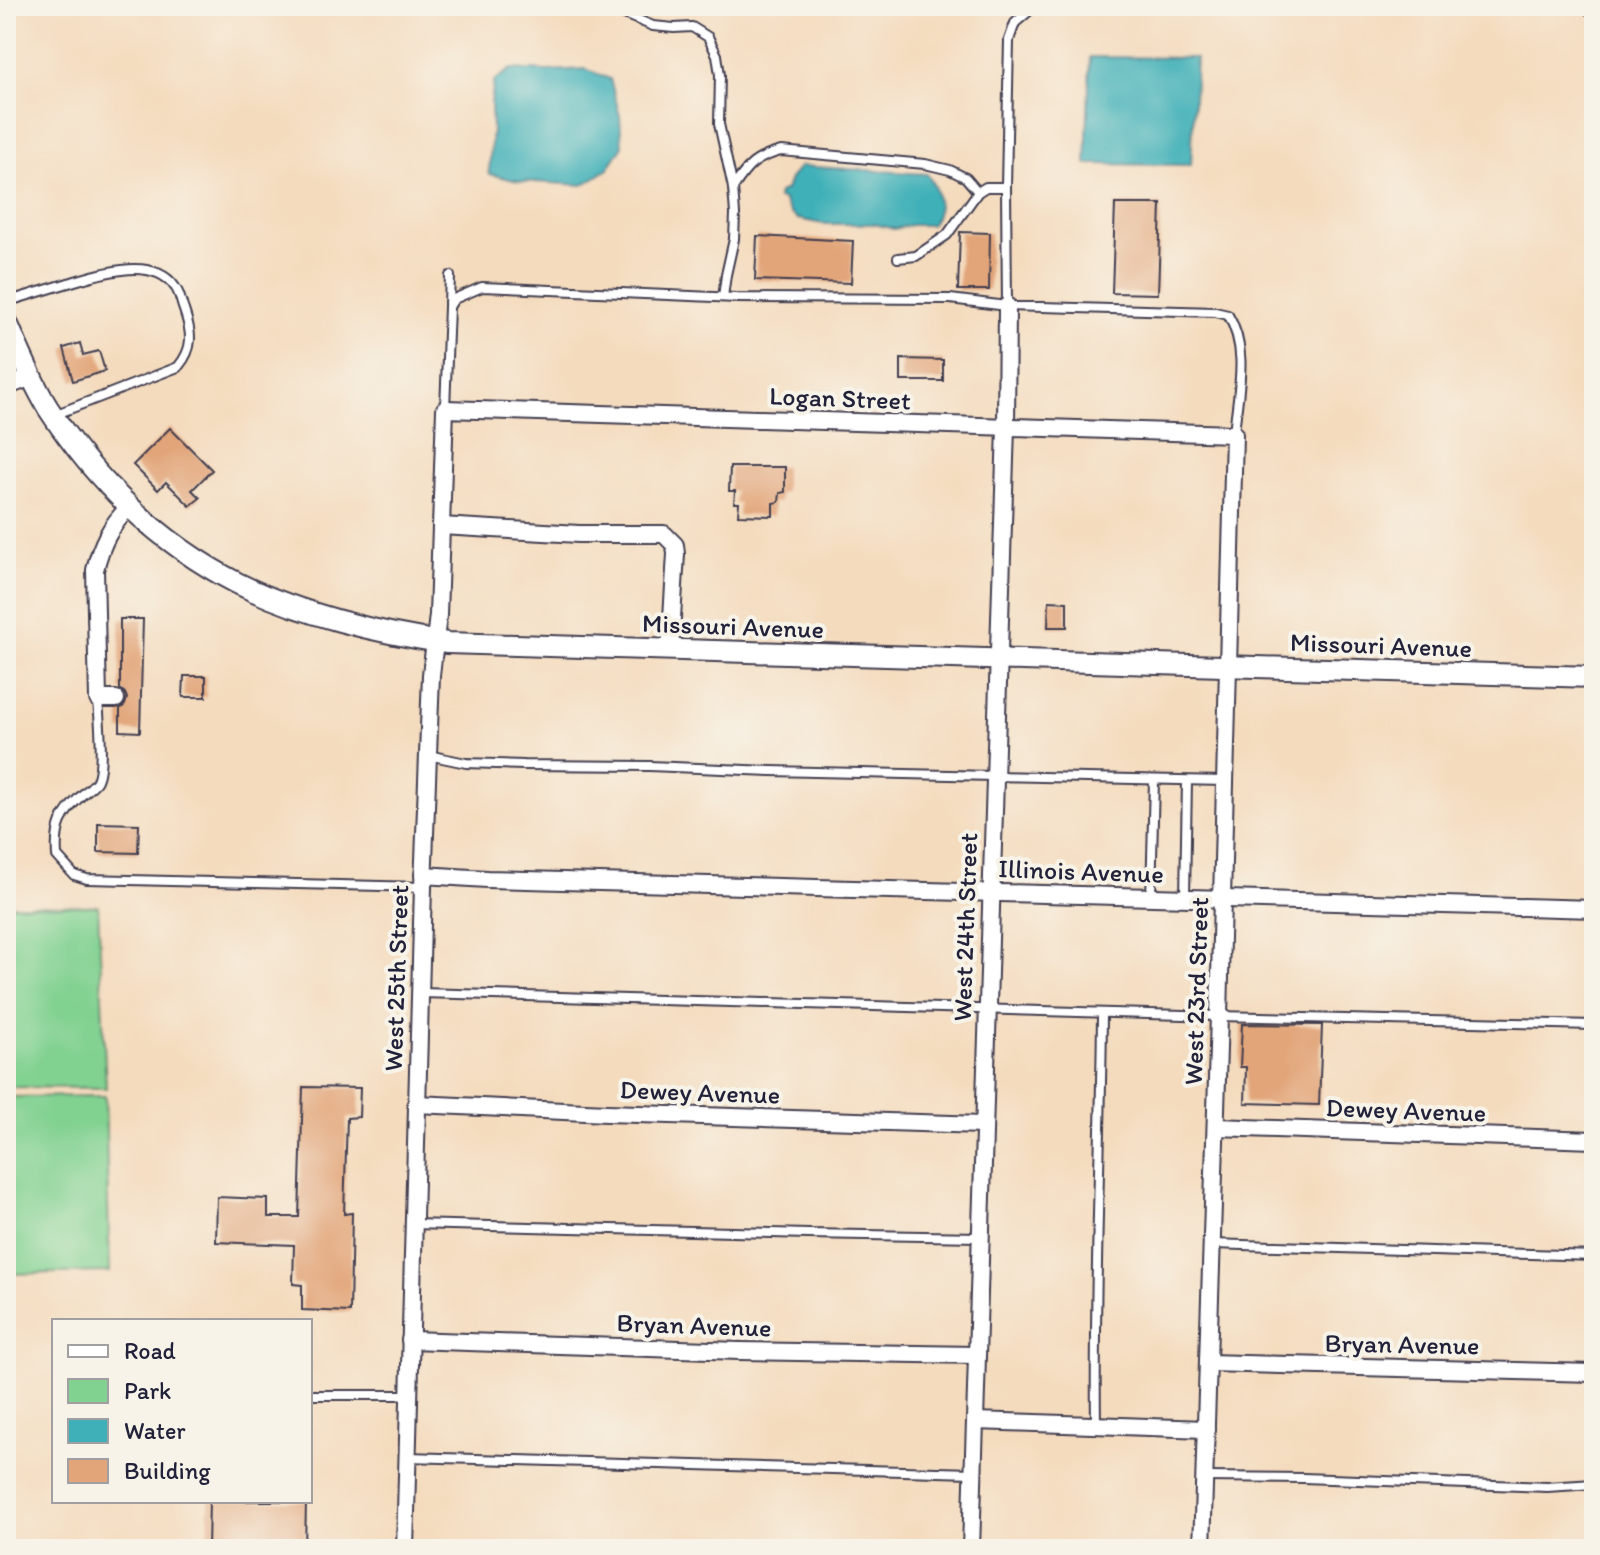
<svg xmlns="http://www.w3.org/2000/svg" width="1600" height="1555" font-family="Itim,sans-serif">
	<style>
		.green { fill: #81d191; stroke: #527a66; stroke-width: 2 }
		.water { fill: #40b0b8; stroke: #31697a; stroke-width: 2 }
		.building { fill: #e2a579 }
		.lines { fill: none; stroke-linecap: round; stroke-linejoin: round }
		.service-casing { stroke: #423e4f; stroke-width: 12 }
		.minor-casing { stroke: #423e4f; stroke-width: 20 }
		.tertiary-casing { stroke: #423e4f; stroke-width: 24 }
		.service { stroke: #fff; stroke-width: 8 }
		.minor { stroke: #fff; stroke-width: 16 }
		.tertiary { stroke: #fff; stroke-width: 20 }
		.rail { stroke: #22223b; stroke-width: 5 }
		.labels { text-anchor: middle; dominant-baseline: central; stroke-width: 8; stroke-linejoin: round; paint-order: stroke }
		.street-label { font-size: 26px; fill: #22223b; stroke: #f7f3e8 }
	</style>
	<rect width="100%" height="100%" fill="#f7f3e8"/>
	<filter id="ink" filterUnits="userSpaceOnUse"><feTurbulence type="fractalNoise" baseFrequency=".0125" numOctaves="2"/><feDisplacementMap in="SourceGraphic" scale="16" xChannelSelector="R" yChannelSelector="G"/><feConvolveMatrix kernelMatrix="1 2 1 2 8 2 1 2 1" color-interpolation-filters="sRGB"/></filter>
	<filter id="wash" filterUnits="userSpaceOnUse"><feTurbulence type="fractalNoise" baseFrequency=".006" numOctaves="4" result="noise"/><feDisplacementMap in="SourceGraphic" scale="32" xChannelSelector="R" yChannelSelector="G"/><feGaussianBlur stdDeviation="1.8" result="paint"/><feColorMatrix in="noise" values="0 0 0 0 0 0 0 0 0 0 0 0 0 0 0 0 0 1.4 0 .05"/><feComposite in="paint" operator="in"/></filter>
	<g filter="url(#wash)">
		<rect width="100%" height="100%" fill="#f4dbbe"/>
		<!-- green -->
		<g class="green">
			<polygon points="6,905 98,906 106,1088 6,1087"/>
			<polygon points="105,1096 110,1272 6,1274 6,1097"/>
		</g>
		<!-- water -->
		<g class="water">
			<polygon points="1090,57 1196,58 1191,165 1086,164"/>
			<polygon points="511,69 546,71 586,69 610,79 620,116 622,147 608,169 583,185 518,181 489,174 492,128 491,104 494,81"/>
			<path d="M800 166 927 174C938 189 943 210 931 225H911L894 229 874 224H823L798 219 790 213 783 200 778 199 779 193 786 190 790 179Z"/>
		</g>
		<g id="blocks">
			<!-- building -->
			<g class="building">
				<polygon points="1115,204 1161,204 1158,294 1112,293"/>
				<polygon points="960,232 990,233 989,290 958,290"/>
				<polygon points="757,236 853,241 851,283 755,280"/>
				<polygon points="80,343 83,355 99,351 105,371 73,381 64,348"/>
				<polygon points="901,359 943,360 943,381 901,381"/>
				<polygon points="170,428 212,470 192,490 200,498 190,506 166,482 158,490 133,465"/>
				<polygon points="730,467 785,467 785,492 780,493 779,502 773,503 773,516 738,515 739,503 734,503 735,491 729,491"/>
				<polygon points="1049,601 1067,602 1067,627 1048,627"/>
				<polygon points="120,619 143,619 140,732 120,731 120,709 125,705 127,698 125,693 120,689"/>
				<polygon points="184,676 206,676 206,697 183,697"/>
				<polygon points="98,823 139,824 138,853 98,852"/>
				<polygon points="1242,1024 1322,1025 1319,1105 1245,1103 1246,1067 1240,1067"/>
				<polygon points="303,1087 360,1088 359,1117 347,1118 344,1214 352,1213 350,1312 302,1310 302,1285 293,1284 294,1245 216,1242 217,1197 268,1199 268,1217 299,1217"/>
				<polygon points="209,1501 306,1501 305,1549 208,1549"/>
			</g>
		</g>
	</g>
	<g filter="url(#ink)">
		<use href="#blocks" fill-opacity="0" stroke="#423e4f" stroke-width="2"/>
		<g class="lines">
			<defs>
				<g id="service">
					<polyline points="598,6 614,10 653,26 674,28 692,27 708,37 717,55 720,75 719,124 733,188 735,214 734,239 726,275 723,297"/>
					<path d="M733 188C748 165 755 158 781 151L925 164 950 170 966 178 978 192"/>
					<polyline points="898,258 916,256 947,235 978,192 986,187 1006,187"/>
					<path d="M6 302C26 296 45 290 65 284 96 275 152 254 175 287 180 293 181 303 184 310 192 333 194 348 178 367L54 415"/>
					<polyline points="449,304 450,276"/>
					<polyline points="1007,306 1006,187 1009,40 1015,23 1035,6"/>
					<path d="M445 409 449 307 454 299 482 287 737 298 950 299 1007 306 1215 312 1228 315C1250 351 1237 394 1234 434"/>
					<path d="M98 700C99 717 105 768 96 782 93 786 86 791 82 795 61 814 55 827 57 856L74 875 87 879 423 887"/>
					<polyline points="428,755 466,763 524,765 649,766 771,771 1225,781"/>
					<polyline points="1151,897 1154,780"/>
					<polyline points="1185,897 1187,781"/>
					<polyline points="421,993 1219,1016 1594,1025"/>
					<polyline points="413,1224 808,1234 980,1237"/>
					<polyline points="1212,1244 1594,1256"/>
					<polyline points="310,1395 409,1395"/>
					<path d="M1096 1424C1094 1287 1101 1150 1102 1013"/>
					<polyline points="407,1457 973,1473"/>
					<polyline points="1204,1477 1303,1478 1547,1487 1594,1484"/>
				</g>
				<g id="minor">
					<polyline points="6,387 31,377"/>
					<polyline points="441,526 579,534 664,534 675,545 676,554 670,650"/>
					<path d="M116 699H98L95 570C101 544 111 525 129 507"/>
					<polyline points="423,875 487,879 1594,909"/>
					<polyline points="416,1104 607,1113 983,1125"/>
					<polyline points="1216,1127 1594,1140"/>
					<polyline points="410,1340 740,1351 976,1355"/>
					<polyline points="1208,1363 1594,1373"/>
					<polyline points="975,1421 1206,1429"/>
					<polyline points="405,1549 423,887 431,675 438,615 445,409 1234,434 1219,1016 1202,1549"/>
					<polyline points="971,1549 1006,427 1007,306"/>
				</g>
				<path id="tertiary" d="M6 320C19 350 31 380 48 408 95 481 159 543 237 583 299 614 378 633 447 643L1594 677"/>
			</defs>
			<!-- service casing -->
			<use href="#service" class="service-casing"/>
			<!-- minor casing -->
			<use href="#minor" class="minor-casing"/>
			<!-- tertiary casing -->
			<use href="#tertiary" class="tertiary-casing"/>
			<!-- service -->
			<use href="#service" class="service"/>
			<!-- minor -->
			<use href="#minor" class="minor"/>
			<!-- tertiary -->
			<use href="#tertiary" class="tertiary"/>
			<!-- rail -->
			<polyline class="rail" points="1574,6 1594,17"/>
		</g>
	</g>
	<g class="labels">
		<!-- street labels -->
		<g class="street-label">
			<text transform="translate(840 398) rotate(2)">Logan Street</text>
			<text transform="translate(733 626) rotate(2)">Missouri Avenue</text>
			<text transform="translate(1381 645) rotate(2)">Missouri Avenue</text>
			<text transform="translate(1081 871) rotate(2)">Illinois Avenue</text>
			<text transform="translate(965 927) rotate(-88)">West 24th Street</text>
			<text transform="translate(396 978) rotate(-88)">West 25th Street</text>
			<text transform="translate(1196 991) rotate(-88)">West 23rd Street</text>
			<text transform="translate(700 1092) rotate(2)">Dewey Avenue</text>
			<text transform="translate(1406 1110) rotate(2)">Dewey Avenue</text>
			<text transform="translate(694 1325) rotate(2)">Bryan Avenue</text>
			<text transform="translate(1402 1344) rotate(1)">Bryan Avenue</text>
		</g>
	</g>
	<!-- margin -->
	<rect width="1600" height="1555" fill="none" stroke="#f7f3e8" stroke-width="32"/>
	<!-- legend -->
	<rect x="52" y="1319" width="260" height="184" fill="#f7f3e8" stroke="#a29fa3" stroke-width="2"/>
	<rect x="68" y="1345" width="40" height="12" fill="#ffffff" stroke="#a29fa3" stroke-width="2"/>
	<text x="124" y="1359" font-size="24" fill="#22223b">Road</text>
	<rect x="68" y="1379" width="40" height="24" fill="#81d191" stroke="#a29fa3" stroke-width="2"/>
	<text x="124" y="1399" font-size="24" fill="#22223b">Park</text>
	<rect x="68" y="1419" width="40" height="24" fill="#40b0b8" stroke="#a29fa3" stroke-width="2"/>
	<text x="124" y="1439" font-size="24" fill="#22223b">Water</text>
	<rect x="68" y="1459" width="40" height="24" fill="#e2a579" stroke="#a29fa3" stroke-width="2"/>
	<text x="124" y="1479" font-size="24" fill="#22223b">Building</text>
</svg>
